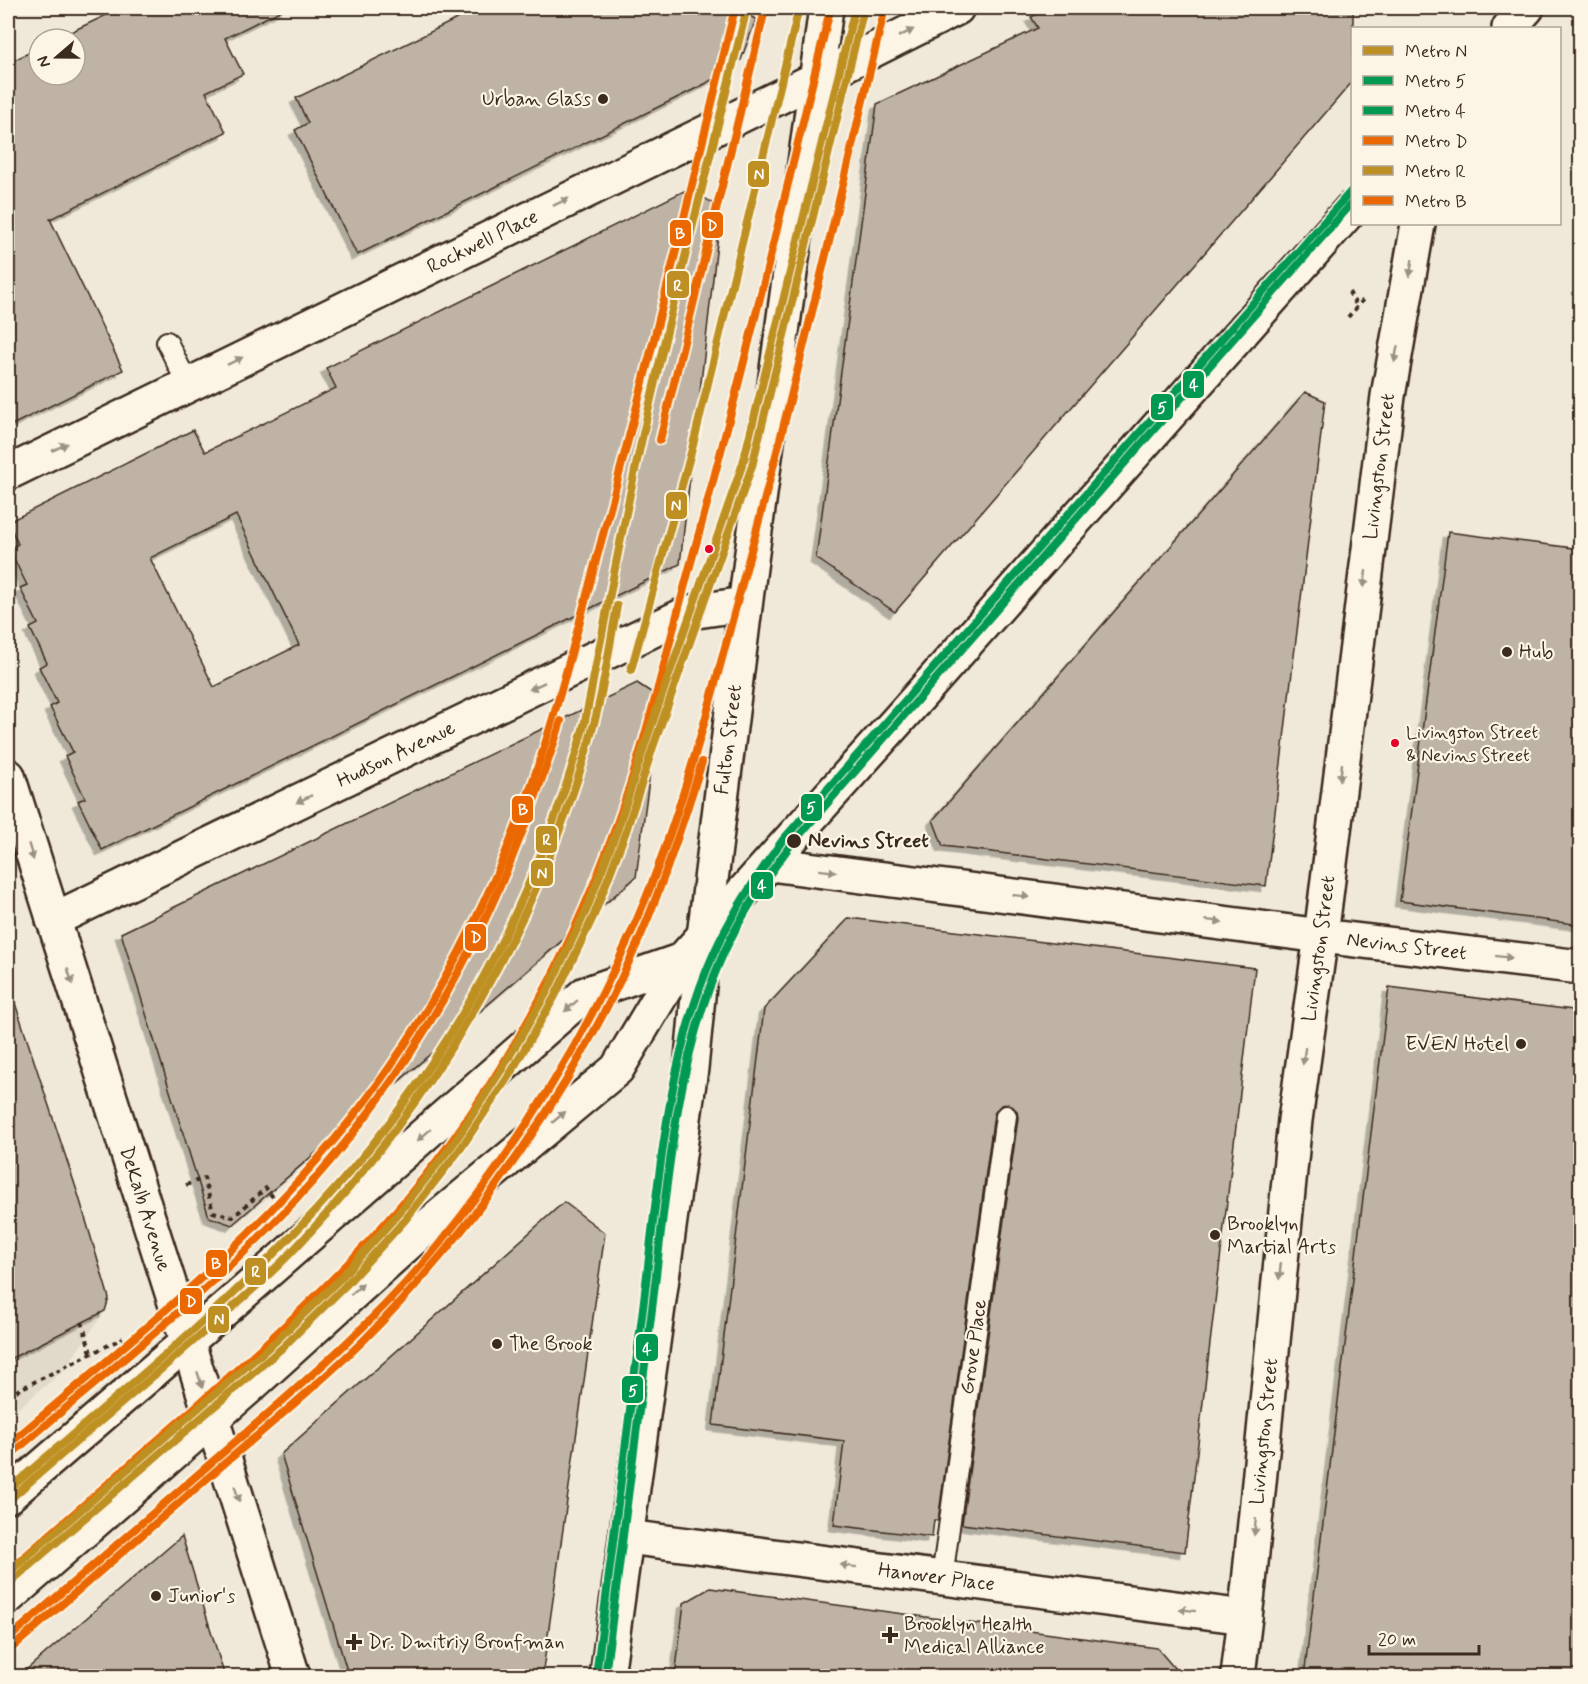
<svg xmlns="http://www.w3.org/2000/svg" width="1588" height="1684" font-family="Mynerve,sans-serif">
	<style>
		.built { fill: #e1d9c9 }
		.building { fill: #beb3a4; stroke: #3b2a1e; stroke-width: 1.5; fill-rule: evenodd; filter: url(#shadow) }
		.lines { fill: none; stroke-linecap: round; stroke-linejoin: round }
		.service-casing { stroke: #3b2a1e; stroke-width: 24 }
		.minor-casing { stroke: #3b2a1e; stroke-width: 38 }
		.tertiary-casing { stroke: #3b2a1e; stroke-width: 38 }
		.secondary-casing { stroke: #3b2a1e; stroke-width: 38 }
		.primary-casing { stroke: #3b2a1e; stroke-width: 38 }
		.path { stroke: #3b2a1e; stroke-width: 4; stroke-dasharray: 4.5 4.5; stroke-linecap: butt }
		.service { stroke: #fcf5e5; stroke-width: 20 }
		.minor { stroke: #fcf5e5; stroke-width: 33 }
		.tertiary { stroke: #fcf5e5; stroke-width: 33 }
		.secondary { stroke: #fcf5e5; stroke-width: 33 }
		.primary { stroke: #fcf5e5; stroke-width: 33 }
		.metro-1-casing { stroke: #fcf5e5; stroke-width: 12 }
		.metro-2-casing { stroke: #fcf5e5; stroke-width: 12 }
		.metro-3-casing { stroke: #fcf5e5; stroke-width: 12 }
		.metro-4-casing { stroke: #fcf5e5; stroke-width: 12 }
		.metro-5-casing { stroke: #fcf5e5; stroke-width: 12 }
		.metro-6-casing { stroke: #fcf5e5; stroke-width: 12 }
		.metro-1 { stroke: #be9024; stroke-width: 8 }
		.metro-2 { stroke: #009952; stroke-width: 8 }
		.metro-3 { stroke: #009952; stroke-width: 8 }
		.metro-4 { stroke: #eb6800; stroke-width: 8 }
		.metro-5 { stroke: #be9024; stroke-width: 8 }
		.metro-6 { stroke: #eb6800; stroke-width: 8 }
		.oneway { fill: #9c9082 }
		.poi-dot { fill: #3b2a1e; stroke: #fcf5e5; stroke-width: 2 }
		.bus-dot { fill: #e4002b; stroke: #fcf5e5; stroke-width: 2 }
		.labels { text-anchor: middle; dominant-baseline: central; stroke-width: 4.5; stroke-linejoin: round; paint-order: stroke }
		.bus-label { font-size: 18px; fill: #3b2a1e; stroke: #fcf5e5; text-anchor: start }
		.poi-label { font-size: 20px; fill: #3b2a1e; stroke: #fcf5e5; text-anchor: start }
		.street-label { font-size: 20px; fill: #3b2a1e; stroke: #fcf5e5 }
		.stop-label { font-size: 20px; font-weight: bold; fill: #3b2a1e; stroke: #fcf5e5; text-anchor: start }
		.line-badge { stroke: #fcf5e5; stroke-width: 2 }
		.badge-label { font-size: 16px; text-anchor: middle; font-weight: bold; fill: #fff }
	</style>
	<defs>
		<filter id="shadow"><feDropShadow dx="-5.5" dy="5.5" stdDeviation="0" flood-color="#0004"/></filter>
	</defs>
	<rect width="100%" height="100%" fill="#f0e9d9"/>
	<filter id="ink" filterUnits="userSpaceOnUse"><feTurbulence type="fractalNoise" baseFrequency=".0167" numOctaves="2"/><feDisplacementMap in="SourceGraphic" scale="12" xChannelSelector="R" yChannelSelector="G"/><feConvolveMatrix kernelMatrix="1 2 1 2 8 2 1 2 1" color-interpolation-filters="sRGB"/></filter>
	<g filter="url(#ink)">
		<!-- built -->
		<polygon class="built" points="8,985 11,989 79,1197 109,1298 105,1311 64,1370 8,1417"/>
		<!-- building -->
		<g class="building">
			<polygon points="121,8 286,8 225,38 243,74 206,92 226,132 50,219 123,370 8,427 8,63 39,48 39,75 75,75 75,39 56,39"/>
			<polygon points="479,8 754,8 751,17 756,19 741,60 705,84 357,255 295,130 308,123 296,98"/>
			<polygon points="1050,8 1353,8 1353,81 895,612 816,558 877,104 1038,28 1031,17"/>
			<path d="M690 188 721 209 680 564 102 850 78 801 85 798 65 756 73 752 50 707 57 703 39 667 47 663 30 628 38 624 20 588 27 585 9 549 18 544 8 522 193 430 205 452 336 388 326 368ZM236 515 299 645 214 687 150 558Z"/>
			<polygon points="1305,392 1325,401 1266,886 943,846 933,820"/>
			<polygon points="1448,532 1581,549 1581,925 1400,901"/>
			<polygon points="637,683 660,698 636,877 232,1225 209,1217 121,933"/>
			<polygon points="849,918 1255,968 1185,1552 962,1524 1018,1118 1017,1111 1008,1104 1001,1105 994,1114 938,1521 934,1520 932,1537 834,1525 844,1441 713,1425 764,1009"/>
			<polygon points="1389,987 1581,1011 1581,1677 1304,1677"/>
			<polygon points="13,997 79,1197 109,1298 105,1311 8,1360 8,998"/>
			<polygon points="564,1202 605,1233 542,1677 349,1677 281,1454"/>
			<polygon points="182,1536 225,1677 18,1677 76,1627"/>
			<polygon points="710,1588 1157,1648 1182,1677 675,1677 684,1603"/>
		</g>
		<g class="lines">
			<defs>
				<g id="service">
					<polyline points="167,342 188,385"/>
					<polyline points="942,1578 1006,1116"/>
				</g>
				<g id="minor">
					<path id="s1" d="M8 473 816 79 957 8"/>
					<path id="s2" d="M770 864 1321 936 1580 967"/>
					<path id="s3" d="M53 920 690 612 745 604"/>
					<polyline points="212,1419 293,1676"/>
					<path id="s4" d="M627 1537 1245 1617"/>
					<path id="s5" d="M1238 1676 1249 1583 1295 1120 1321 936 1388 396 1418 224"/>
				</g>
				<polyline id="tertiary" points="607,1676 691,1068 704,936"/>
				<g id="secondary">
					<path id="s6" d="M8 776 212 1419"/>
					<path id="s7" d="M704 936 749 575 826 8"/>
				</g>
				<g id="primary">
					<polyline points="1509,28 1527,8"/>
					<polyline points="8,1496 187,1342 585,994 682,960"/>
					<polyline points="8,1597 249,1387 417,1235 617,1069 682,960 899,719 1352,208"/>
				</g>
			</defs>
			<!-- service casing -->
			<use href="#service" class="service-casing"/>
			<!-- minor casing -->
			<use href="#minor" class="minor-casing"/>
			<!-- tertiary casing -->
			<use href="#tertiary" class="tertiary-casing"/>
			<!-- secondary casing -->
			<use href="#secondary" class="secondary-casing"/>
			<!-- primary casing -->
			<use href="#primary" class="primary-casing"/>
			<!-- path -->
			<g class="path">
				<polyline points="1349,292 1357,307"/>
				<polyline points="1348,317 1366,297"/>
				<polyline points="186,1185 204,1178 213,1212 233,1217 266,1188 275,1200"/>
				<polyline points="82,1322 91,1353"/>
				<polyline points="8,1395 123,1338"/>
			</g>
			<!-- service -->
			<use href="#service" class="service"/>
			<!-- minor -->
			<use href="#minor" class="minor"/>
			<!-- tertiary -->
			<use href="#tertiary" class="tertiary"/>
			<!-- secondary -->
			<use href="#secondary" class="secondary"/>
			<!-- primary -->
			<use href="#primary" class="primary"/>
			<defs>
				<g id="metro-1">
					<polyline points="631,670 692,449 799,8"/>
					<path d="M8 1501C68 1448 130 1397 190 1344 228 1311 267 1279 301 1242 439 1095 545 912 596 716 605 680 610 643 617 606"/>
					<polyline points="8,1584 282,1348 345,1286 405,1220 461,1148 510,1074 555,996 594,915 626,831 653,747 752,466 864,8"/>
				</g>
				<path id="metro-2" d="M596 1676C611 1556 627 1436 642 1316 657 1199 665 1061 714 953 732 913 756 877 782 841L1352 190"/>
				<path id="metro-3" d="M605 1676C620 1557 636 1437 651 1317 666 1200 673 1068 721 959 739 918 763 882 789 847L1352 203"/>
				<g id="metro-4">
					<polyline points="660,440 765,10"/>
					<path d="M14 1452C115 1365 223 1282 312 1182 435 1043 506 897 561 721"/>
					<path d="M14 1566C74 1514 133 1462 192 1410 285 1328 377 1243 451 1142 520 1046 575 940 615 829 646 743 666 654 690 566 741 382 785 196 830 10"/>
					<path d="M14 1646C82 1587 150 1528 218 1469 267 1427 317 1386 364 1340 479 1224 576 1085 641 935 665 879 684 820 702 762"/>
				</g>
				<g id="metro-5">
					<path d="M8 1490C146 1370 293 1256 401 1107 484 994 546 864 583 729 590 701 594 672 600 645 614 574 627 504 643 434 675 291 712 150 747 8"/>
					<polyline points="8,1573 276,1341 339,1280 398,1214 454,1143 502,1069 547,992 586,911 618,828 645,744 743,463 855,8"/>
				</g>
				<g id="metro-6">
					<path d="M8 1445C139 1333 275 1226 377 1085 440 998 490 899 527 798 557 714 578 627 601 542 649 365 692 186 735 8"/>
					<path d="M8 1639C80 1576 153 1513 226 1450 301 1385 377 1321 440 1243 524 1139 595 1023 646 898 690 788 718 672 749 558 798 376 841 192 885 8"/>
				</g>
			</defs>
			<!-- metro-1 casing -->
			<use href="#metro-1" class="metro-1-casing"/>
			<!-- metro-2 casing -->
			<use href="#metro-2" class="metro-2-casing"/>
			<!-- metro-3 casing -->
			<use href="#metro-3" class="metro-3-casing"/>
			<!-- metro-4 casing -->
			<use href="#metro-4" class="metro-4-casing"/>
			<!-- metro-5 casing -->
			<use href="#metro-5" class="metro-5-casing"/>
			<!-- metro-6 casing -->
			<use href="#metro-6" class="metro-6-casing"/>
			<!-- metro-1 -->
			<use href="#metro-1" class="metro-1"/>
			<!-- metro-2 -->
			<use href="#metro-2" class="metro-2"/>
			<!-- metro-3 -->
			<use href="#metro-3" class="metro-3"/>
			<!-- metro-4 -->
			<use href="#metro-4" class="metro-4"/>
			<!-- metro-5 -->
			<use href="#metro-5" class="metro-5"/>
			<!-- metro-6 -->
			<use href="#metro-6" class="metro-6"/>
		</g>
		<!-- one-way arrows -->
		<defs><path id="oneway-solid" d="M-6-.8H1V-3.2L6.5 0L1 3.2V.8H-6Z" transform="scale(1.5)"/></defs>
		<g class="oneway">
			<use href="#oneway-solid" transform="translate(906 33) rotate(-26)"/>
			<use href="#oneway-solid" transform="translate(561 202) rotate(-26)"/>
			<use href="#oneway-solid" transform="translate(1411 268) rotate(99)"/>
			<use href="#oneway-solid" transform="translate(1396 354) rotate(101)"/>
			<use href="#oneway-solid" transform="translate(235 361) rotate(-26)"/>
			<use href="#oneway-solid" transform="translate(60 447) rotate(-26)"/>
			<use href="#oneway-solid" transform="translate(1365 579) rotate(97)"/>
			<use href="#oneway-solid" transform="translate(537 686) rotate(154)"/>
			<use href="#oneway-solid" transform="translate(1341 772) rotate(97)"/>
			<use href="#oneway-solid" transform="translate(304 799) rotate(154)"/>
			<use href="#oneway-solid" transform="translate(31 852) rotate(73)"/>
			<use href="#oneway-solid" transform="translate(828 871) rotate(7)"/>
			<use href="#oneway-solid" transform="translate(1021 896) rotate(7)"/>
			<use href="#oneway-solid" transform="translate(1214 921) rotate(7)"/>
			<use href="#oneway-solid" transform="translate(1504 957) rotate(7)"/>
			<use href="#oneway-solid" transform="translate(70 976) rotate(72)"/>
			<use href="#oneway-solid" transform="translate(571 1006) rotate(139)"/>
			<use href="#oneway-solid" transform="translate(1304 1056) rotate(98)"/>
			<use href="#oneway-solid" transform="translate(559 1117) rotate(-40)"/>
			<use href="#oneway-solid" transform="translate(424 1135) rotate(139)"/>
			<use href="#oneway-solid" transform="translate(1280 1271) rotate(96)"/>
			<use href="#oneway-solid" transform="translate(357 1289) rotate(-42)"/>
			<use href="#oneway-solid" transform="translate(200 1380) rotate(72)"/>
			<use href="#oneway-solid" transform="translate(237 1494) rotate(73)"/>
			<use href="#oneway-solid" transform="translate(1255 1527) rotate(96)"/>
			<use href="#oneway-solid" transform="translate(848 1566) rotate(-173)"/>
			<use href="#oneway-solid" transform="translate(1187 1610) rotate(-173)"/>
		</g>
	</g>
	<!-- markers -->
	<g class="poi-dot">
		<circle cx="603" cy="99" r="6"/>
		<circle cx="1507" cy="652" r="6"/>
		<circle cx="794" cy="841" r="8"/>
		<circle cx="1521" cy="1044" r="6"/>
		<circle cx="1215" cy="1235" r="6"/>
		<circle cx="497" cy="1344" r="6"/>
		<circle cx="156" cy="1596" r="6"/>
		<path d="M887 1626h6v6h6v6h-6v6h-6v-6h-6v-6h6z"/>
		<path d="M351 1633h6v6h6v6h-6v6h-6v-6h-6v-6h6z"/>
	</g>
	<g class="bus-dot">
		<circle cx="709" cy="549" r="5"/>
		<circle cx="1395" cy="743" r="5"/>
	</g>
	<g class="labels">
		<!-- bus labels -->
		<g class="bus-label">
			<text x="1406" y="733">Livingston Street<tspan x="1406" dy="23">&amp; Nevins Street</tspan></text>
		</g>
		<!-- poi labels -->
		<g class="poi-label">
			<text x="591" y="99" text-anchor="end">Urban Glass</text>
			<text x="1519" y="652">Hub</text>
			<text x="1509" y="1044" text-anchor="end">EVEN Hotel</text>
			<text x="1227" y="1224">Brooklyn<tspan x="1227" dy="23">Martial Arts</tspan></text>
			<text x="509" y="1344">The Brook</text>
			<text x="168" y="1596">Junior's</text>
			<text x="904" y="1624">Brooklyn Health<tspan x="904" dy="23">Medical Alliance</tspan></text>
			<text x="368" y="1642">Dr. Dmitriy Bronfman</text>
		</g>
		<!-- street labels -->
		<g class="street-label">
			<text stroke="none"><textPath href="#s1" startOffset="528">Rockwell Place</textPath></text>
			<text stroke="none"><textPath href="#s5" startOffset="1218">Livingston Street</textPath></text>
			<text stroke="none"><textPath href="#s7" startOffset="198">Fulton Street</textPath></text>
			<text stroke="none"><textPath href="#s3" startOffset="381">Hudson Avenue</textPath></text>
			<text stroke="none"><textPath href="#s2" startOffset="642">Nevins Street</textPath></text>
			<text stroke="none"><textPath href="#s5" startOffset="732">Livingston Street</textPath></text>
			<text stroke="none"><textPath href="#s6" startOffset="454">DeKalb Avenue</textPath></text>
			<text transform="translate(974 1347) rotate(-82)">Grove Place</text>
			<text stroke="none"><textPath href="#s5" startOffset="246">Livingston Street</textPath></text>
			<text stroke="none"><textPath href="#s4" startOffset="312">Hanover Place</textPath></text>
		</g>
		<!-- stop labels -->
		<g class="stop-label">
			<text x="808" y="841">Nevins Street</text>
		</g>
	</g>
	<g class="line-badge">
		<rect x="747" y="160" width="23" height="28" rx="6" fill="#be9024"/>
		<rect x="701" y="211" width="23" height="28" rx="6" fill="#eb6800"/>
		<rect x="669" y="219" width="23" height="28" rx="6" fill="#eb6800"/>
		<rect x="666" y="270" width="24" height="29" rx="6" fill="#be9024"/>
		<rect x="1182" y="370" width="23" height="29" rx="6" fill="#009952"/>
		<rect x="1150" y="393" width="24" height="28" rx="6" fill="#009952"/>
		<rect x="665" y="491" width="23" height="29" rx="6" fill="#be9024"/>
		<rect x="800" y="793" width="23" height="29" rx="6" fill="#009952"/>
		<rect x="511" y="795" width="23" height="29" rx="6" fill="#eb6800"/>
		<rect x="535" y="825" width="23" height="29" rx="6" fill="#be9024"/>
		<rect x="530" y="859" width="24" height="28" rx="6" fill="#be9024"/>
		<rect x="750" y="871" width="24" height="29" rx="6" fill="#009952"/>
		<rect x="464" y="923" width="23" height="29" rx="6" fill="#eb6800"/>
		<rect x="205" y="1249" width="23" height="29" rx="6" fill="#eb6800"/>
		<rect x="244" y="1257" width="23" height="29" rx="6" fill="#be9024"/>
		<rect x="179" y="1287" width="24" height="28" rx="6" fill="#eb6800"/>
		<rect x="207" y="1305" width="23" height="29" rx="6" fill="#be9024"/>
		<rect x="635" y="1333" width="24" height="29" rx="6" fill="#009952"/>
		<rect x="621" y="1375" width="23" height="29" rx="6" fill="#009952"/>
	</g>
	<g class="badge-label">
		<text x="759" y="180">N</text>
		<text x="712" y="231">D</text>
		<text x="680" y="239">B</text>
		<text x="678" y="291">R</text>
		<text x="1194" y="390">4</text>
		<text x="1162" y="413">5</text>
		<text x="676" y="511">N</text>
		<text x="811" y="813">5</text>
		<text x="523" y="815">B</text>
		<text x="547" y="845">R</text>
		<text x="542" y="879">N</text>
		<text x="762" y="891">4</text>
		<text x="476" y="943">D</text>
		<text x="216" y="1269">B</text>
		<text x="256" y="1277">R</text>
		<text x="191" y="1307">D</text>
		<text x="219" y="1325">N</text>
		<text x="647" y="1354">4</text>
		<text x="633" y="1396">5</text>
	</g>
	<!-- margin -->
	<rect width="1588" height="1684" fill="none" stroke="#fcf5e5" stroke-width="30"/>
	<rect x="15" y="15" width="1558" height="1654" fill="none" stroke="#3b2a1e" stroke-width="2" filter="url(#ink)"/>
	<!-- legend -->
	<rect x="1351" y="27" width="210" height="198" fill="#fcf5e5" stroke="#afa495" stroke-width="1.5"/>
	<rect x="1363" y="46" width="30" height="9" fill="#be9024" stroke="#afa495" stroke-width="1.5"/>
	<text x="1405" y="57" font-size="18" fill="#3b2a1e">Metro N</text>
	<rect x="1363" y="76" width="30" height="9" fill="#009952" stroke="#afa495" stroke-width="1.5"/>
	<text x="1405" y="87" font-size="18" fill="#3b2a1e">Metro 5</text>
	<rect x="1363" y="106" width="30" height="9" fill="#009952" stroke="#afa495" stroke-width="1.5"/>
	<text x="1405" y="117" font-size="18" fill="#3b2a1e">Metro 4</text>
	<rect x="1363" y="136" width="30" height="9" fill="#eb6800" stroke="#afa495" stroke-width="1.5"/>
	<text x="1405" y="147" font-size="18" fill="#3b2a1e">Metro D</text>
	<rect x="1363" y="166" width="30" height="9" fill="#be9024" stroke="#afa495" stroke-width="1.5"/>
	<text x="1405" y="177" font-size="18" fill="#3b2a1e">Metro R</text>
	<rect x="1363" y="196" width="30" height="9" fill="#eb6800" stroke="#afa495" stroke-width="1.5"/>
	<text x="1405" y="207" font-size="18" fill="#3b2a1e">Metro B</text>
	<!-- north arrow -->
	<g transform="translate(57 57) rotate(250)"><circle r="28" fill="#fcf5e5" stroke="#afa495" stroke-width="1.5"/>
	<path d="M0-4.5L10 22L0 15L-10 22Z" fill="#3b2a1e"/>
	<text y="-9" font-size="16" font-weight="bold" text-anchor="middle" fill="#3b2a1e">N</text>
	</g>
	<!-- scale -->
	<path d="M1369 1645v9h110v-9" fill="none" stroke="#3b2a1e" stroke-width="3"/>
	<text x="1378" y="1645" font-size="18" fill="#3b2a1e" stroke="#fcf5e5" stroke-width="4.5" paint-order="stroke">20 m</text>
</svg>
